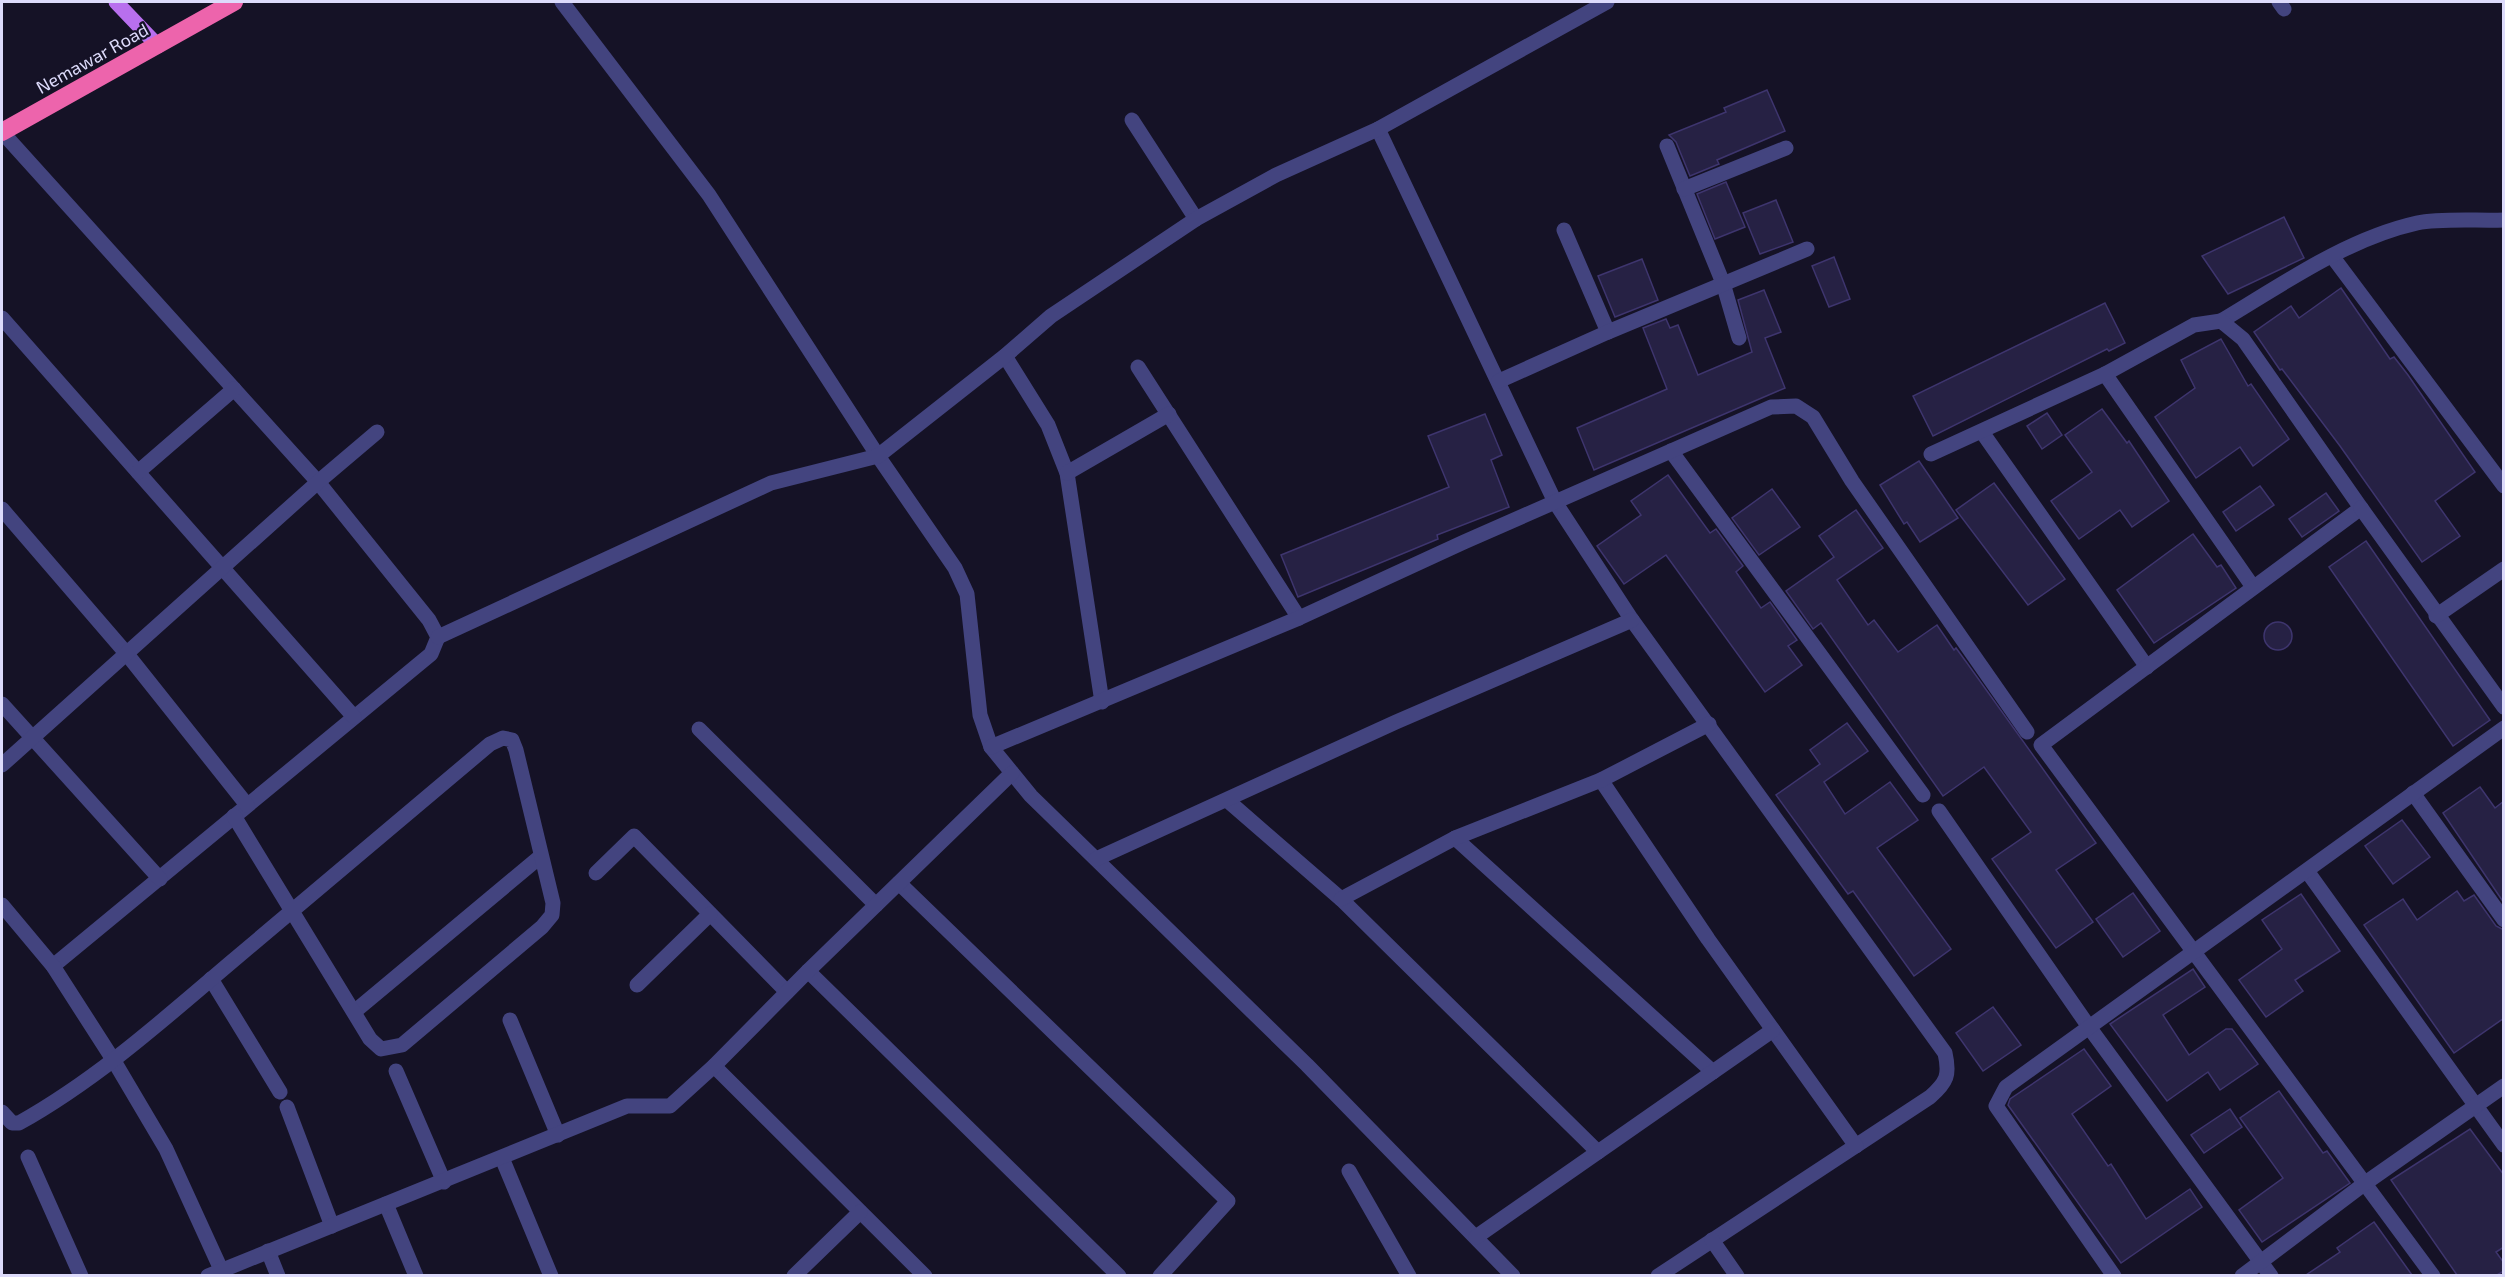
<svg xmlns="http://www.w3.org/2000/svg" width="2505" height="1277" font-family="'Exo 2',sans-serif">
	<style>
		.building { fill: #262144; stroke: #3e356e; stroke-width: 1.5 }
		.lines { fill: none; stroke-linecap: round; stroke-linejoin: round }
		.minor { stroke: #43447f; stroke-width: 15 }
		.major { stroke: #b86fee; stroke-width: 15 }
		.highway { stroke: #ed64ac; stroke-width: 18 }
		.labels { text-anchor: middle; dominant-baseline: central; stroke-width: 4.5; stroke-linejoin: round; paint-order: stroke }
		.street-label { font-size: 18px; fill: #dddbfb; stroke: #151226 }
	</style>
	<rect width="100%" height="100%" fill="#151226"/>
	<!-- building -->
	<g class="building">
		<polygon points="1767,90 1785,131 1717,160 1719,164 1690,176 1676,142 1669,135 1726,112 1724,108"/>
		<polygon points="1726,182 1745,227 1715,239 1697,194"/>
		<polygon points="1776,200 1793,242 1760,254 1743,213"/>
		<polygon points="2284,217 2304,258 2228,294 2202,256"/>
		<polygon points="1834,257 1850,299 1829,307 1812,266"/>
		<polygon points="1642,259 1658,300 1615,317 1598,276"/>
		<polygon points="2341,288 2390,359 2394,357 2408,375 2475,472 2435,501 2460,536 2422,562 2340,446 2282,369 2280,370 2254,332 2291,306 2299,318"/>
		<polygon points="1764,290 1781,332 1765,338 1785,388 1594,470 1577,428 1667,389 1643,328 1666,319 1670,328 1678,325 1698,375 1752,352 1738,300"/>
		<polygon points="2105,303 2125,343 2109,351 2107,349 1933,436 1913,396"/>
		<polygon points="2221,339 2248,386 2251,384 2289,439 2253,466 2240,447 2196,478 2155,417 2195,388 2181,360"/>
		<polygon points="2102,409 2127,443 2129,441 2169,501 2132,527 2120,510 2079,539 2051,501 2092,472 2065,435"/>
		<polygon points="2047,413 2062,435 2042,449 2027,426"/>
		<polygon points="1485,414 1502,455 1491,460 1509,507 1437,535 1438,539 1298,597 1281,555 1449,487 1428,436"/>
		<polygon points="1919,461 1958,518 1920,542 1907,522 1904,524 1880,485"/>
		<polygon points="1668,475 1710,533 1716,529 1743,566 1736,572 1761,608 1770,602 1797,640 1788,646 1802,665 1765,692 1666,555 1624,584 1597,546 1641,515 1631,501"/>
		<polygon points="1994,483 2065,579 2028,605 1956,510"/>
		<polygon points="2260,486 2274,505 2236,531 2223,512"/>
		<polygon points="1772,489 1800,527 1759,555 1732,518"/>
		<polygon points="2326,493 2339,511 2302,537 2289,519"/>
		<polygon points="1856,510 1883,548 1837,580 1868,625 1874,620 1898,652 1937,625 1954,650 1956,648 1967,663 2096,843 2056,870 2093,922 2056,948 1992,859 2031,832 1984,767 1943,796 1821,623 1813,629 1786,591 1834,557 1819,536"/>
		<polygon points="2193,534 2217,567 2221,565 2236,588 2154,643 2117,590"/>
		<polygon points="2366,541 2490,720 2453,746 2329,567"/>
		<circle cx="2278" cy="636" r="14"/>
		<polygon points="1847,723 1868,751 1824,782 1845,814 1890,782 1918,820 1877,848 1951,949 1914,976 1853,891 1848,894 1776,795 1820,764 1810,750"/>
		<polygon points="2480,787 2495,808 2504,801 2504,903 2443,813"/>
		<polygon points="2402,820 2430,857 2393,884 2365,846"/>
		<polygon points="2457,891 2464,901 2474,895 2496,926 2504,930 2504,1018 2454,1053 2364,925 2403,899 2417,920"/>
		<polygon points="2133,893 2160,931 2123,957 2096,919"/>
		<polygon points="2301,894 2340,951 2295,980 2303,991 2266,1017 2239,980 2282,949 2262,920"/>
		<polygon points="2193,969 2205,987 2163,1015 2189,1055 2226,1029 2232,1029 2258,1064 2220,1090 2208,1072 2167,1101 2110,1024"/>
		<polygon points="1993,1007 2021,1045 1983,1071 1956,1033"/>
		<polygon points="2084,1049 2111,1086 2072,1114 2108,1166 2111,1164 2146,1219 2190,1189 2202,1207 2121,1263 2008,1105 2010,1099"/>
		<polygon points="2279,1091 2323,1153 2327,1151 2350,1183 2262,1242 2239,1210 2283,1178 2240,1118"/>
		<polygon points="2230,1109 2242,1127 2204,1153 2191,1135"/>
		<polygon points="2470,1129 2504,1175 2504,1247 2496,1252 2504,1263 2504,1271 2497,1275 2457,1275 2391,1180"/>
		<polygon points="2374,1222 2412,1275 2306,1275 2340,1252 2337,1248"/>
	</g>
	<g class="lines">
		<!-- minor -->
		<g class="minor">
			<polyline points="562,2 709,195 878,456 955,568 967,594 980,715 991,747 1031,796 1307,1065 1513,1276"/>
			<polyline points="2279,2 2284,9"/>
			<polyline points="1132,120 1196,219"/>
			<path d="M1378 129 1555 502 1632 620 1945 1053C1950 1075 1947 1082 1930 1097L1658 1276"/>
			<polyline points="2,132 318,482 429,620 438,637 431,654 53,966"/>
			<polyline points="1667,146 1723,283 1739,338"/>
			<polyline points="1684,189 1786,148"/>
			<polyline points="1564,230 1608,332"/>
			<polyline points="2332,256 2504,486"/>
			<polyline points="2,318 354,717"/>
			<path d="M2221 321C2283 284 2346 239 2417 223 2441 218 2478 221 2504 220"/>
			<polyline points="1005,356 1048,425 1067,473 1102,702"/>
			<polyline points="1138,367 1299,618"/>
			<polyline points="2105,374 2253,587"/>
			<polyline points="1499,381 1608,332 1807,249"/>
			<polyline points="1982,432 2147,667"/>
			<polyline points="1671,451 1923,795"/>
			<polyline points="1931,454 2105,374 2194,325 2221,321 2243,339 2361,508 2041,745 2433,1276"/>
			<polyline points="138,472 234,389"/>
			<polyline points="1067,473 1169,414"/>
			<polyline points="2361,508 2504,707"/>
			<polyline points="2,509 126,653 247,805"/>
			<polyline points="2436,616 2504,569"/>
			<polyline points="438,637 771,483 878,456 1005,356 1051,316 1196,219 1276,175 1378,129 1607,2"/>
			<polyline points="2,704 160,879"/>
			<polyline points="699,729 876,905"/>
			<polyline points="991,747 1299,618 1464,542 1771,407 1796,406 1813,417 1852,481 2027,732"/>
			<polyline points="2,765 318,482 377,432"/>
			<polyline points="1601,780 1708,939 1856,1146"/>
			<polyline points="2413,793 2504,920"/>
			<polyline points="1227,800 1341,899 1598,1152"/>
			<polyline points="1939,811 2089,1027 2271,1276"/>
			<polyline points="1455,838 1713,1072"/>
			<polyline points="1096,859 1396,722 1632,620"/>
			<polyline points="2307,871 2504,1145"/>
			<polyline points="596,873 634,836 787,992"/>
			<polyline points="899,883 1228,1201 1160,1276"/>
			<polyline points="1341,899 1455,838 1601,780 1709,724"/>
			<polyline points="2,905 53,966 114,1061 166,1149 224,1276"/>
			<polyline points="808,971 1119,1276"/>
			<polyline points="211,979 280,1092"/>
			<polyline points="637,985 710,914"/>
			<polyline points="354,1012 541,856"/>
			<polyline points="510,1020 558,1135"/>
			<polyline points="714,1066 925,1276"/>
			<polyline points="396,1071 444,1182"/>
			<polyline points="287,1107 332,1226"/>
			<path d="M2 1112 12 1123H19C96 1080 162 1021 229 964 316 891 403 818 490 744L503 738 512 740 516 750 553 903 552 915 542 927 402 1045 381 1049 370 1039 234 816"/>
			<polyline points="28,1157 81,1276"/>
			<polyline points="502,1158 551,1276"/>
			<polyline points="1349,1171 1409,1276"/>
			<polyline points="386,1204 416,1276"/>
			<polyline points="1476,1237 1773,1030"/>
			<polyline points="1712,1240 1737,1276"/>
			<polyline points="268,1251 278,1276"/>
			<polyline points="208,1276 627,1106 670,1106 714,1066 808,971 1012,773"/>
			<polyline points="794,1276 860,1212"/>
			<polyline points="2114,1276 1996,1106 2006,1087 2504,728"/>
			<polyline points="2242,1276 2364,1184 2504,1086"/>
		</g>
		<!-- major -->
		<polyline class="major" points="116,2 158,46"/>
		<!-- highway -->
		<polyline class="highway" points="2,132 234,2"/>
	</g>
	<g class="labels">
		<!-- street labels -->
		<g class="street-label">
			<text transform="translate(92 58) rotate(-29)">Nemawar Road</text>
		</g>
	</g>
	<!-- border -->
	<rect width="2505" height="1277" fill="none" stroke="#dddbfb" stroke-width="6"/>
</svg>
